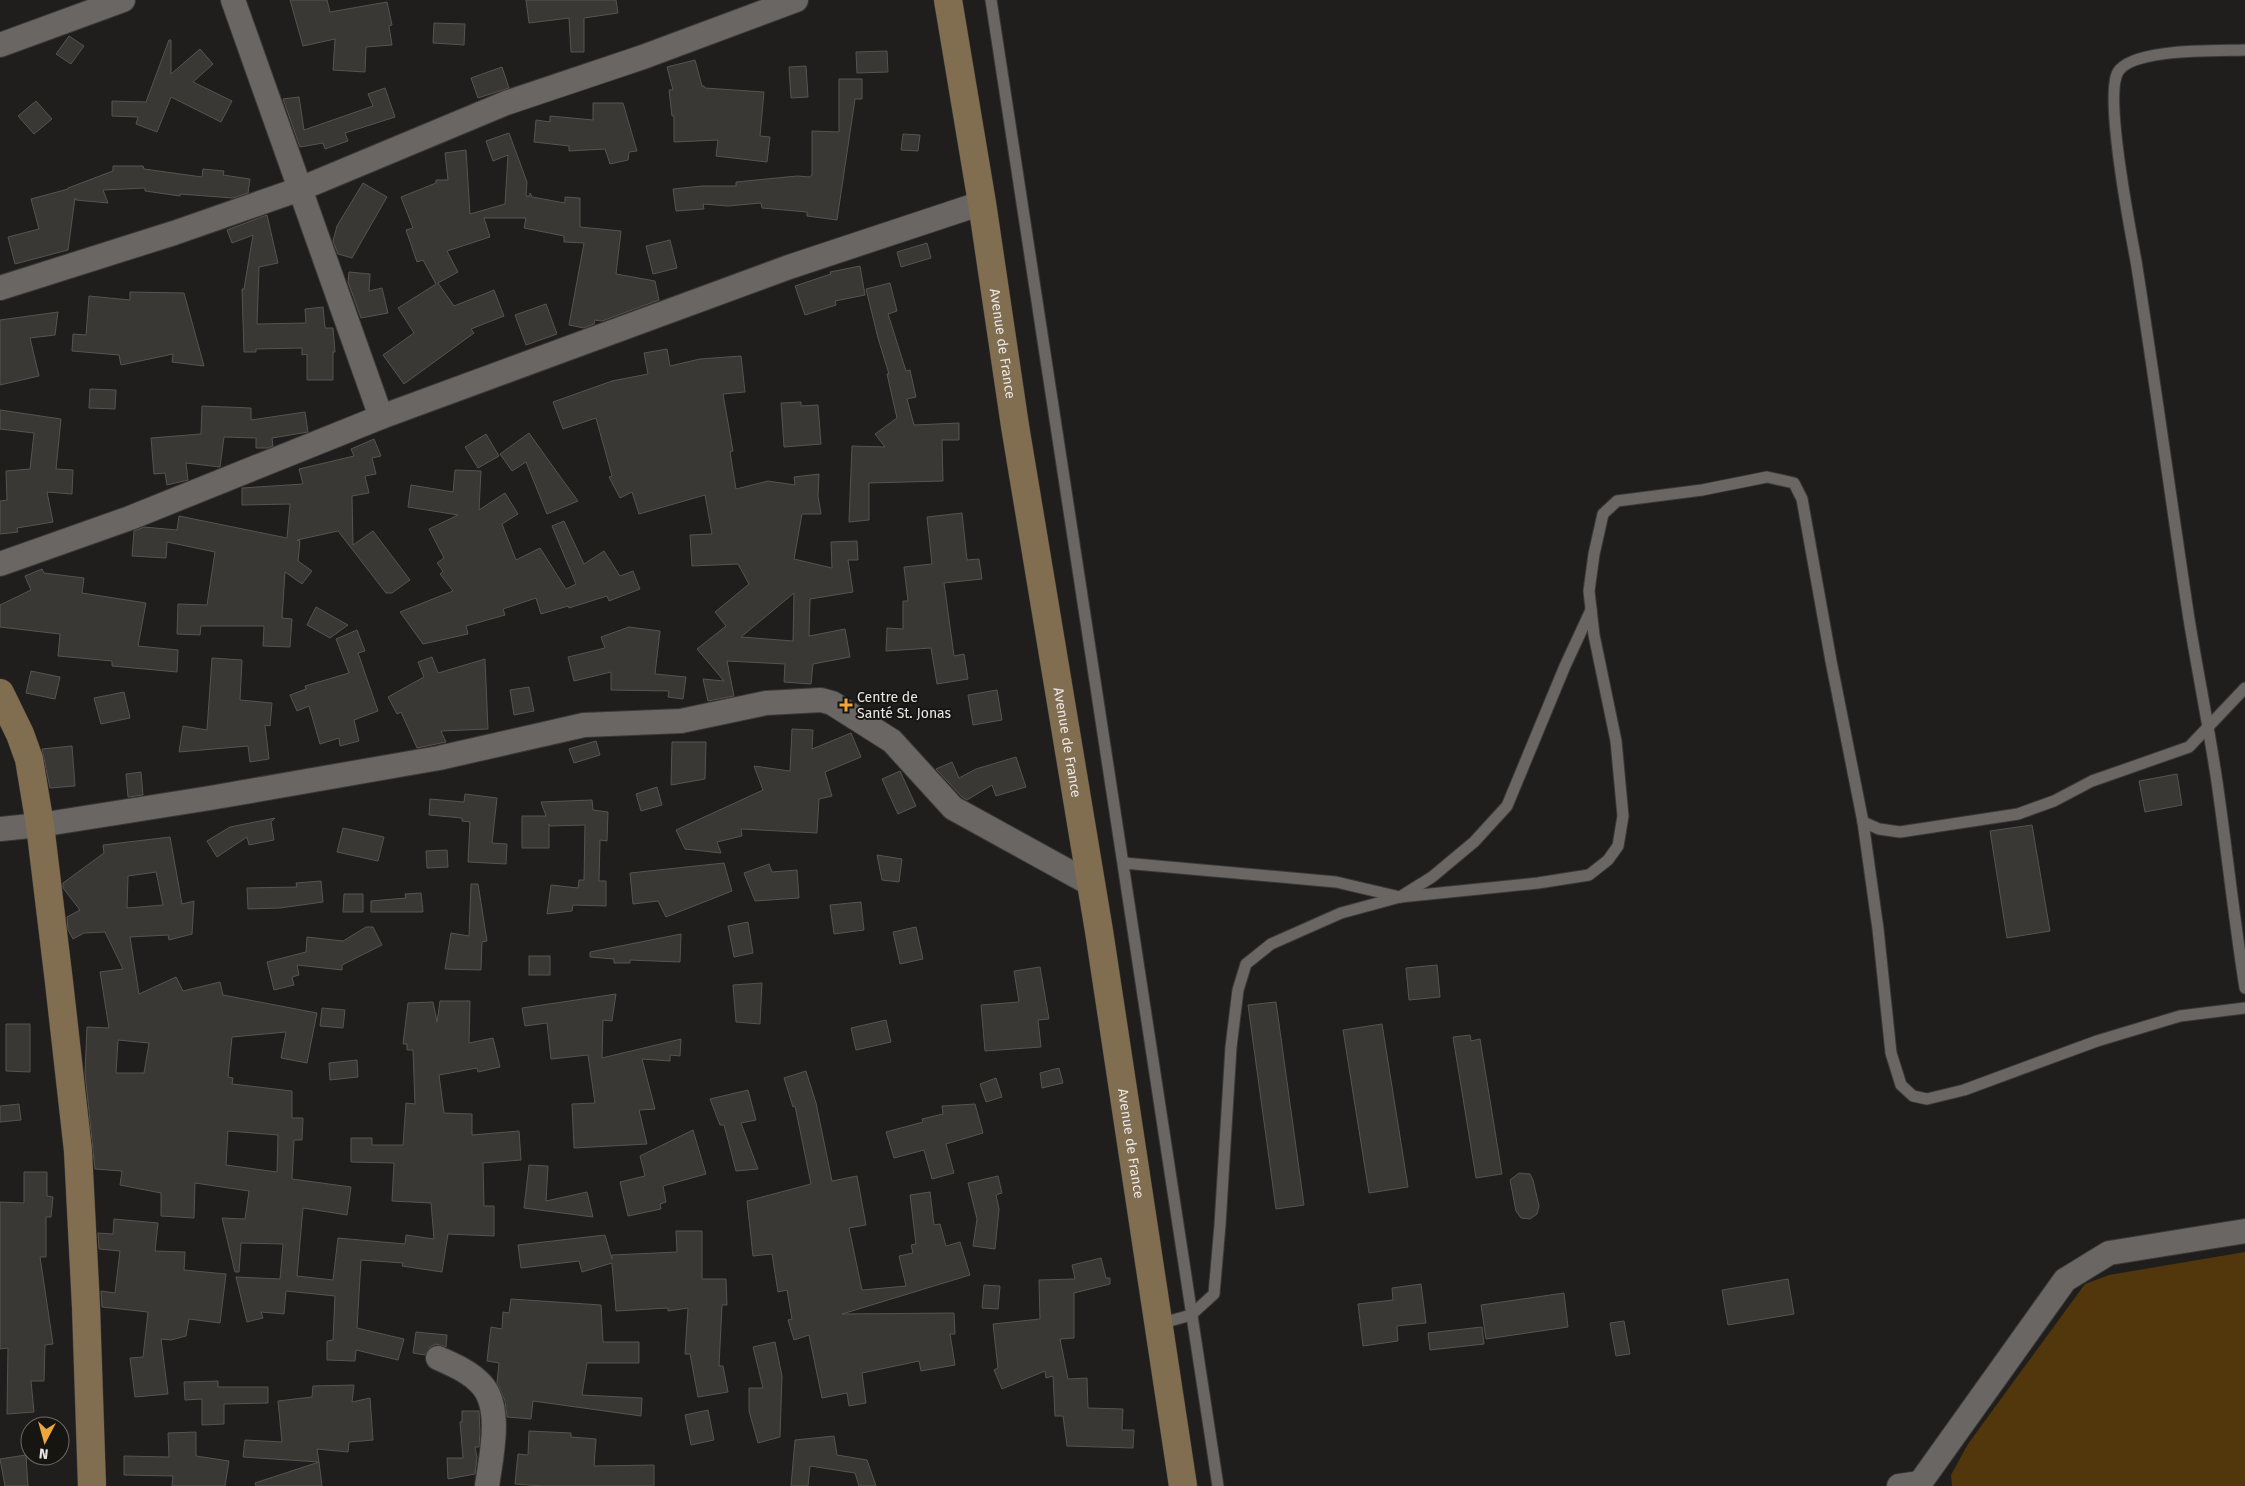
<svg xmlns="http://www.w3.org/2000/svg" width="2245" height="1486" font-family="'Fira Sans',sans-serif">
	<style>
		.green { fill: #53370c }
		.building { fill: #3a3835; stroke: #565350; fill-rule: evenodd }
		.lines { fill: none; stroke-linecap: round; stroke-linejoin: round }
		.lane-casing { stroke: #3b3938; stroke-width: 13 }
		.street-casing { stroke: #3b3938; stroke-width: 26 }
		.secondary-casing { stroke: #3b3938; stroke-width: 29 }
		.lane { stroke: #696663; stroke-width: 11 }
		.street { stroke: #696663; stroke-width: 24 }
		.secondary { stroke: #816e51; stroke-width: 28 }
		.poi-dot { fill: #efa73d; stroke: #171512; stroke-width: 2 }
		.labels { text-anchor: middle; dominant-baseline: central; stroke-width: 4; stroke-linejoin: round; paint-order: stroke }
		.street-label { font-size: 14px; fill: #eae8e7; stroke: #171512 }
		.poi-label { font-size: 14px; fill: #eae8e7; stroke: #171512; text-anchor: start }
	</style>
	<rect width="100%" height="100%" fill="#201e1c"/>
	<!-- green -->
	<polygon class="green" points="2245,1252 2245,1486 1952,1486 1951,1475 1968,1444 2085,1284 2109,1275"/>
	<!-- building -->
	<g class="building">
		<polygon points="290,0 327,0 330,12 387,2 392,25 389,26 392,45 366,47 365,72 333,70 335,39 303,46"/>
		<polygon points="526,0 616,0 618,13 584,18 584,52 571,52 569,18 529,23"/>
		<polygon points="434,23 465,24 464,45 433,43"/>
		<polygon points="69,36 84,46 71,64 56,54"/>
		<polygon points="169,40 171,40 171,74 200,49 213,64 193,82 232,101 221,122 171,97 157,132 136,124 138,117 112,116 112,101 146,102"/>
		<polygon points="887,51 888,72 857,73 856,52"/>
		<polygon points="695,60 702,86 704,86 705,88 764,92 760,136 770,137 767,162 716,156 718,140 674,142 674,116 672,116 669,90 673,90 667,67"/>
		<polygon points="806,66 808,97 791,98 789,67"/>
		<polygon points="502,67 509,88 478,98 471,78"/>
		<polygon points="839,79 862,79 862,99 855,99 837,220 807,216 807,212 762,208 761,203 728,206 703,204 704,209 676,211 673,189 702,186 736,186 736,182 797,176 810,177 812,174 812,131 839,132"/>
		<polygon points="385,88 395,117 345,133 348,141 325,149 323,143 300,147 283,99 299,97 304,130 373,106 368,94"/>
		<polygon points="36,101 52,119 34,134 18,116"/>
		<polygon points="593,103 623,103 637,151 629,152 628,160 610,164 605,149 569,151 569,146 534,142 536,120 550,122 550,116 593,120"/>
		<polygon points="509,133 527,182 526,196 530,196 530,193 532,197 565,203 565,197 580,198 580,227 621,231 616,274 655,281 659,300 602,321 595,320 594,324 584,328 569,325 584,243 564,242 564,236 524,228 526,218 484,218 490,237 447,251 458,272 438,283 454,306 494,290 504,316 471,329 474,333 404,384 383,355 414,333 398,308 436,284 423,260 417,262 406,230 413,228 401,197 436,183 436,180 448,180 445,153 466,150 470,214 505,204 508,155 493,161 486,141"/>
		<polygon points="903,134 920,135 918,151 901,150"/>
		<polygon points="113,166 143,166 144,169 202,177 203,169 224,171 223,175 250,179 248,193 233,198 180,194 180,196 145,191 145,188 103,190 108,203 76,200 75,198 68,250 15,264 8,237 39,229 31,199 68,189 68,188 113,171"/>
		<polygon points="363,183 387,197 352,258 338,254 333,241 337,226"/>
		<polygon points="267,215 278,263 259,267 257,324 306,323 305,309 323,307 325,328 333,328 335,352 333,352 333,380 307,380 307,354 302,355 302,348 256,349 256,352 244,352 242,289 244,289 253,235 232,243 227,230"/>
		<polygon points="670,240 677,268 653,274 646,246"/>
		<polygon points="927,243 931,258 901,267 897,252"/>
		<polygon points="860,266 865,295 835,301 836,305 805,315 795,286 831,274 830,272"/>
		<polygon points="349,272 370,274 369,291 382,288 388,313 361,318 348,282"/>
		<polygon points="890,283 897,311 888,314 906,371 910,370 916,397 907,399 914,425 959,423 959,440 942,440 943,481 869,483 869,520 849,522 852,446 885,447 875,434 897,418 887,374 889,374 878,338 866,289"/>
		<polygon points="130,292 184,293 204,366 172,362 173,354 121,365 119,355 72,351 73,334 86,335 89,296 130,300"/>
		<polygon points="546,304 557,334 526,345 515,315"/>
		<polygon points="58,312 55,335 30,338 39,376 0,385 0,320"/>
		<path d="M667 349 670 366 700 359 741 356 745 392 723 394 733 451 730 452 736 489 768 481 795 485 794 477 819 474 818 496 821 514H802L794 559 832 568 831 542 857 541 858 560H848L853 592 810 599 809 636 845 629 850 657 813 664 811 684 784 682 785 664 727 661 734 696 708 701 703 679 724 681 697 649 726 626 715 612 749 584 738 564 692 566 690 535 712 534 705 495 639 514 632 492 620 498 609 477 612 476 596 418 563 429 553 402 612 381 648 374 644 353ZM794 593 793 641 741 637Z"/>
		<polygon points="90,389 116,390 115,409 89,408"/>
		<polygon points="801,402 801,406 818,405 821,444 784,447 781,403"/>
		<polygon points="202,406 251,408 251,420 305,412 308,432 272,438 273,446 268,448 256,448 256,438 224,437 220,467 186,463 188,480 167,485 165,473 154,474 151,438 201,434"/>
		<polygon points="0,410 61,419 56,469 73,470 72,494 47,492 53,522 17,528 18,532 0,534 0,501 7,500 6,471 30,469 34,433 0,429"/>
		<polygon points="529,433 559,475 578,501 547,514 526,462 512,471 500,454"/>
		<polygon points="486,434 499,456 478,468 465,447"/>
		<polygon points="374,439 381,456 372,458 376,474 365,476 369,493 352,496 353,545 373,531 410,580 392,593 386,593 338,531 297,540 300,541 298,561 312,571 302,584 285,572 282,618 292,619 290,647 263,646 264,626 201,626 200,635 177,634 178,604 207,605 215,552 167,542 166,558 132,556 134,531 144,527 177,530 179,516 287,538 290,504 242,505 242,488 303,484 299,469 354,456 351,449"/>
		<polygon points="455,470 481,471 479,510 505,493 518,514 502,524 516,560 540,548 566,589 576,584 552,526 564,521 584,564 604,551 620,576 633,571 640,589 609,601 607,596 569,608 568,606 541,614 536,598 503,609 505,615 466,626 468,634 423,644 400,612 453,591 440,574 443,571 437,563 444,558 429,529 458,515 408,507 411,485 453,492"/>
		<polygon points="962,513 967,560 979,559 982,579 944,583 954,656 964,654 968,679 937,684 931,648 886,651 887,628 903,629 903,601 908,601 904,567 932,564 927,517"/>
		<polygon points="42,569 44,573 84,578 82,593 146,603 138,646 178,650 177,672 112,666 112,661 58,656 60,634 0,627 0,605 31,590 25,576"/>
		<polygon points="316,607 348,625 330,638 307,625"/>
		<polygon points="629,627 660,631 655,674 686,677 683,699 668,697 669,691 611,690 611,672 574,681 568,657 605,648 601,637"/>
		<polygon points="357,630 365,651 358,653 378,711 354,720 359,741 340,746 339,738 320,744 309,706 297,711 290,695 306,689 305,686 349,673 336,639"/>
		<polygon points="432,657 438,673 485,659 488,729 441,731 446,742 417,748 401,712 397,714 388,697 424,677 418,662"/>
		<polygon points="212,658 242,660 240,700 272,703 270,726 265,725 269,759 250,762 248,746 179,752 183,726 207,730"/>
		<polygon points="31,671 60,677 55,699 26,693"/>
		<polygon points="529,687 534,711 514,715 510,690"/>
		<polygon points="997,690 1002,720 973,725 968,695"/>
		<polygon points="124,692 130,718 101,724 94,698"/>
		<polygon points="792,729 813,730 812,749 851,733 861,757 825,772 832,796 819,799 817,833 741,829 742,836 717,842 721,853 685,849 676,830 763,790 754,766 790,771"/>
		<polygon points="596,741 600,755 574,763 569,749"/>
		<polygon points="672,742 706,742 705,779 671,785"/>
		<polygon points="72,746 75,786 50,788 42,749"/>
		<polygon points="1016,757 1026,787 996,796 992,785 967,800 962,797 936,769 952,762 959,778 976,769"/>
		<polygon points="900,771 916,806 898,814 882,779"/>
		<polygon points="141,772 143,795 128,797 126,774"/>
		<polygon points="2177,774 2182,805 2145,812 2139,781"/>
		<polygon points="657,787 662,805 641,811 636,794"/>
		<polygon points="465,794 497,798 492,843 507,844 506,864 468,862 470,822 462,821 462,818 429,815 430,799 464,802"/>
		<polygon points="592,800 593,810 608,812 607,841 600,840 599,881 606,881 606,906 573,905 572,911 547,914 551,885 578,888 579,880 584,880 585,825 550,826 549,824 549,848 522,848 522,816 546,816 541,802"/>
		<polygon points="275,818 271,822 274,840 249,845 247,837 217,857 207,841 230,827"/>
		<polygon points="2032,825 2050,931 2007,938 1990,831"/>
		<polygon points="343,828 384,837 378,861 337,852"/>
		<path d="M170 837 182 904 194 901 192 934 169 940 168 935 130 937 139 994 176 977 183 991 220 982 223 995 317 1013 307 1063 281 1058 286 1032 232 1037 228 1077 233 1078 232 1084 292 1091V1118H303L302 1140H294L292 1179 351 1187 347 1215 303 1208 297 1276 333 1280 338 1238 405 1244 406 1235 434 1239 431 1203 392 1201 394 1163 351 1162V1138H372V1145H403L406 1103 415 1104 413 1050H407V1044H403L408 1003 433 1002 437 1022 440 1001H470L469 1043 493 1038 500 1067 478 1072 477 1068 439 1075 444 1113 472 1114V1135L519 1131 521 1160 483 1163 484 1206H494V1236L448 1234 442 1272 402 1266 403 1263 361 1260 357 1328 404 1339 398 1360 356 1350 355 1361 327 1360V1341L333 1340 335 1296 286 1291 284 1314 261 1312 263 1318 247 1322 236 1277 280 1279 283 1244 241 1243 239 1272H235L222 1218 245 1219 249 1191 195 1183 194 1218 161 1216V1193L120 1185 122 1171 95 1169 85 1073 87 1027 109 1028 100 972 123 969 105 932 84 933 73 939 68 930 67 917 80 910 63 888V883L104 853 103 845ZM156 872 163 905 127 908 128 876ZM118 1040 149 1043 144 1073H116ZM228 1131 278 1135 277 1172 226 1165Z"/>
		<polygon points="447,850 448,867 427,868 426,851"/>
		<polygon points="877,855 902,859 899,882 882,880"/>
		<polygon points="724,863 732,891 666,917 658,901 633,904 630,873"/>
		<polygon points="769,864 772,872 797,870 799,898 755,901 744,873"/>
		<polygon points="321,881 323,902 280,908 248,909 247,888 297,887 296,883"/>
		<polygon points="471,884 478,884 487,941 482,942 481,970 445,969 451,933 469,936"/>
		<polygon points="421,893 423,912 371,912 371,901 406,898 405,894"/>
		<polygon points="344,894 363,894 363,912 343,912"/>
		<polygon points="861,902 864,930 834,934 830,905"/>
		<polygon points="748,922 753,953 734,957 728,926"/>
		<polygon points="366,927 373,927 382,945 342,965 342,970 297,965 299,975 292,977 294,985 274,990 267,962 306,952 307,937 343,941"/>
		<polygon points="916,927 923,959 900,964 893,932"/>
		<polygon points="681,934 680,962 630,960 630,963 614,963 614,959 590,957 590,952"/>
		<rect x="529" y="956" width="21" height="19"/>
		<polygon points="1437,965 1440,997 1409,1000 1406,968"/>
		<polygon points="1040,967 1049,1019 1038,1020 1041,1047 985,1051 981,1005 1019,1002 1014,971"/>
		<polygon points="762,983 760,1024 736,1022 733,985"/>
		<polygon points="616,994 612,1021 603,1020 602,1058 681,1039 680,1056 670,1055 670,1061 642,1059 655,1109 639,1110 647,1144 574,1148 572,1104 595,1103 588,1055 551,1059 547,1023 525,1026 522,1008"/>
		<polygon points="1276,1002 1304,1205 1276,1209 1248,1005"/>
		<polygon points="322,1008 345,1010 343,1028 320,1026"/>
		<polygon points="886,1020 891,1042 856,1050 851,1028"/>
		<polygon points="6,1024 30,1024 30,1072 6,1071"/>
		<polygon points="1382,1024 1408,1187 1369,1193 1343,1030"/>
		<polygon points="1470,1035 1471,1041 1480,1039 1502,1174 1476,1178 1453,1037"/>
		<polygon points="357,1060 358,1077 330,1080 329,1063"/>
		<polygon points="1059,1068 1063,1083 1042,1088 1040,1073"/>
		<polygon points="806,1071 816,1103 832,1181 857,1176 866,1225 849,1228 862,1290 906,1286 899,1256 913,1253 911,1245 916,1244 910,1195 930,1192 934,1225 940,1224 946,1246 960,1242 970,1275 842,1314 954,1313 955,1334 950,1334 955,1365 921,1371 919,1361 862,1373 866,1403 849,1406 847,1393 822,1398 809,1335 794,1340 788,1320 792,1319 787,1290 778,1292 772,1254 753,1256 747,1201 811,1184 795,1106 793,1107 784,1078"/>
		<polygon points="996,1078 1002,1097 986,1102 980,1084"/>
		<polygon points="748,1090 756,1120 741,1123 758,1169 736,1171 724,1125 720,1125 710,1099"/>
		<polygon points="19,1104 21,1120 0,1122 0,1106"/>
		<polygon points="975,1104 983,1133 946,1144 954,1173 932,1179 924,1150 894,1158 886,1132 923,1122 922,1119 943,1114 942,1106"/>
		<polygon points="693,1130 706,1174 663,1186 666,1202 660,1204 661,1209 628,1216 620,1182 645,1176 640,1156"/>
		<polygon points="529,1165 548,1166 546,1201 587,1192 593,1217 524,1208"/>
		<polygon points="24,1172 47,1172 47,1196 53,1197 51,1217 46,1217 46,1257 40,1257 53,1344 45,1345 44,1381 31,1381 34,1412 7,1414 8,1348 0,1349 0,1202 24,1203"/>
		<polygon points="1519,1173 1530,1174 1533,1180 1539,1206 1537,1214 1530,1219 1521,1218 1516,1211 1510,1180"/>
		<polygon points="998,1176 1002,1193 996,1195 999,1209 995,1249 973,1246 977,1219 968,1183"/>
		<polygon points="114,1219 158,1223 155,1251 185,1252 184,1270 226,1274 220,1323 189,1319 186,1336 171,1340 161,1339 168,1394 135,1397 130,1358 143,1357 148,1312 102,1307 101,1291 115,1293 120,1251 99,1249 98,1233 113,1234"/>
		<polygon points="676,1231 702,1231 702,1279 726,1279 727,1305 722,1305 719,1366 723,1366 728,1392 698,1397 690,1354 685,1354 688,1308 668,1311 668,1308 616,1311 612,1263 582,1272 579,1261 521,1268 518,1245 605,1235 612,1259 612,1255 677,1252"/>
		<polygon points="1101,1258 1106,1278 1110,1278 1110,1284 1074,1293 1074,1338 1060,1339 1068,1379 1087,1378 1088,1408 1123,1409 1122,1430 1134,1430 1133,1448 1067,1446 1063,1416 1055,1416 1053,1376 1046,1378 1045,1371 1002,1389 994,1370 998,1368 993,1324 1040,1319 1039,1280 1075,1279 1072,1265"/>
		<polygon points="1788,1279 1794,1314 1728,1325 1722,1290"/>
		<polygon points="1421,1284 1426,1323 1397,1326 1398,1341 1363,1346 1358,1304 1393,1300 1392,1288"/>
		<polygon points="984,1285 1000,1286 998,1309 982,1308"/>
		<polygon points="1564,1293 1568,1327 1486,1339 1481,1305"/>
		<polygon points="511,1299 601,1305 603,1342 639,1342 639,1363 587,1363 582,1395 642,1398 641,1416 533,1401 531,1419 507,1417 505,1401 497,1383 499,1363 487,1361 491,1327 502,1329 503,1312 509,1313"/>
		<polygon points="1624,1321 1630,1354 1616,1356 1610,1323"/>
		<polygon points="1482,1327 1484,1344 1430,1350 1428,1333"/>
		<polygon points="416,1332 447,1335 446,1347 436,1344 430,1347 425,1355 413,1353"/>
		<polygon points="775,1342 782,1376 780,1437 758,1443 749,1411 749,1388 763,1388 753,1347"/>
		<polygon points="218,1381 218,1387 268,1387 268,1403 224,1404 224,1424 202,1425 202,1399 185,1400 184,1382"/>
		<polygon points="354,1385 352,1402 370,1398 373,1440 349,1442 348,1452 317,1449 319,1462 243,1457 245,1440 282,1442 278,1401 312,1397 313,1386"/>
		<polygon points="708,1410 714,1440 691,1445 685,1415"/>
		<polygon points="462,1411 479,1411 480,1432 479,1447 475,1447 477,1457 475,1474 448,1479 447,1458 463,1458 460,1422 462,1422"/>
		<polygon points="529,1431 571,1433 571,1437 596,1439 594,1466 654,1465 654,1486 542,1486 515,1484 518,1454 528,1455"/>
		<polygon points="196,1432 196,1456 229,1461 225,1486 172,1486 173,1476 124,1475 124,1456 169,1457 168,1433"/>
		<polygon points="834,1436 837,1455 867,1460 876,1486 859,1486 855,1473 810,1466 808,1486 791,1486 795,1440"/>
		<polygon points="26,1455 28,1486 5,1486 0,1459"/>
		<polygon points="319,1462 322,1486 256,1486 255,1483"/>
	</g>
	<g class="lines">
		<defs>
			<g id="lane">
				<polyline points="991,0 1218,1486"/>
				<path d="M2245 50C2217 51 2132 48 2118 72 2104 95 2130 229 2136 261 2155 381 2171 500 2189 619 2198 674 2209 728 2217 782 2227 851 2234 919 2245 988"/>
				<polyline points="1863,822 1879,829 1900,832 2018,814 2054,801 2092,781 2189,747 2245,688"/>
				<polyline points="1124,863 1336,882 1400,897 1432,877 1474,842 1507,806 1565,666 1591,610"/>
				<polyline points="1159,1324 1191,1315 1214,1294 1220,1225 1231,1047 1238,990 1246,964 1271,944 1341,913 1400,897 1538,883 1589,875 1608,860 1618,846 1623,816 1616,741 1594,635 1589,591 1594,554 1603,514 1617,501 1702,490 1767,477 1794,483 1802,499 1831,661 1863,822 1878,929 1891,1053 1901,1085 1913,1096 1927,1099 1964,1090 2097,1041 2180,1016 2245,1008"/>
			</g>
			<g id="street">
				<polyline points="233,0 381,417"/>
				<polyline points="0,45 123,0"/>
				<polyline points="0,288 174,233 300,189 506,103 643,57 796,0"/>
				<polyline points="0,564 130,518 381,417 789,267 982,203"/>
				<polyline points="0,829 40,825 210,798 439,758 584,725 681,721 766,703 821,700 832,703 892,741 953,808 1091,884"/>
				<path d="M438 1358C453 1365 469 1371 481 1384 503 1407 491 1457 487 1486"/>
				<polyline points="1920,1483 2065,1280 2109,1253 2245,1231"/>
				<polyline points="1899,1486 1920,1483"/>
			</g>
			<g id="secondary">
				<path id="s1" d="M948 0 982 203 1015 426 1099 931 1183 1486"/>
				<polyline points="0,693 20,734 29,759 40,825 59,982 78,1151 86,1307 92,1486"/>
			</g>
		</defs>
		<!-- lane casing -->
		<use href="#lane" class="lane-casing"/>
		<!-- street casing -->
		<use href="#street" class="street-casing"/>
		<!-- secondary casing -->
		<use href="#secondary" class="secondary-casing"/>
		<!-- lane -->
		<use href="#lane" class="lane"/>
		<!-- street -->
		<use href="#street" class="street"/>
		<!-- secondary -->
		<use href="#secondary" class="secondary"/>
	</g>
	<!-- markers -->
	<path class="poi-dot" d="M843.5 697.5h5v5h5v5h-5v5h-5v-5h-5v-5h5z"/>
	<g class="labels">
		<!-- street labels -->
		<g class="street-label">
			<text stroke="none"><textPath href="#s1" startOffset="348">Avenue de France</textPath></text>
			<text stroke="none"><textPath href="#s1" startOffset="752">Avenue de France</textPath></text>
			<text stroke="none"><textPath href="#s1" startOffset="1158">Avenue de France</textPath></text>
		</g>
		<!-- poi labels -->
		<g class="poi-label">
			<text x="857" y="697">Centre de<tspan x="857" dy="16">Santé St. Jonas</tspan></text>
		</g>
	</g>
	<!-- north arrow -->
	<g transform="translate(45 1441) rotate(186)"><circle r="24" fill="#171512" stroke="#6b6967"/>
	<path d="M0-4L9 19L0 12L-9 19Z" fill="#efa73d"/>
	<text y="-8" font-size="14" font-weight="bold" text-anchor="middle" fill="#eae8e7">N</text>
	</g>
</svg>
